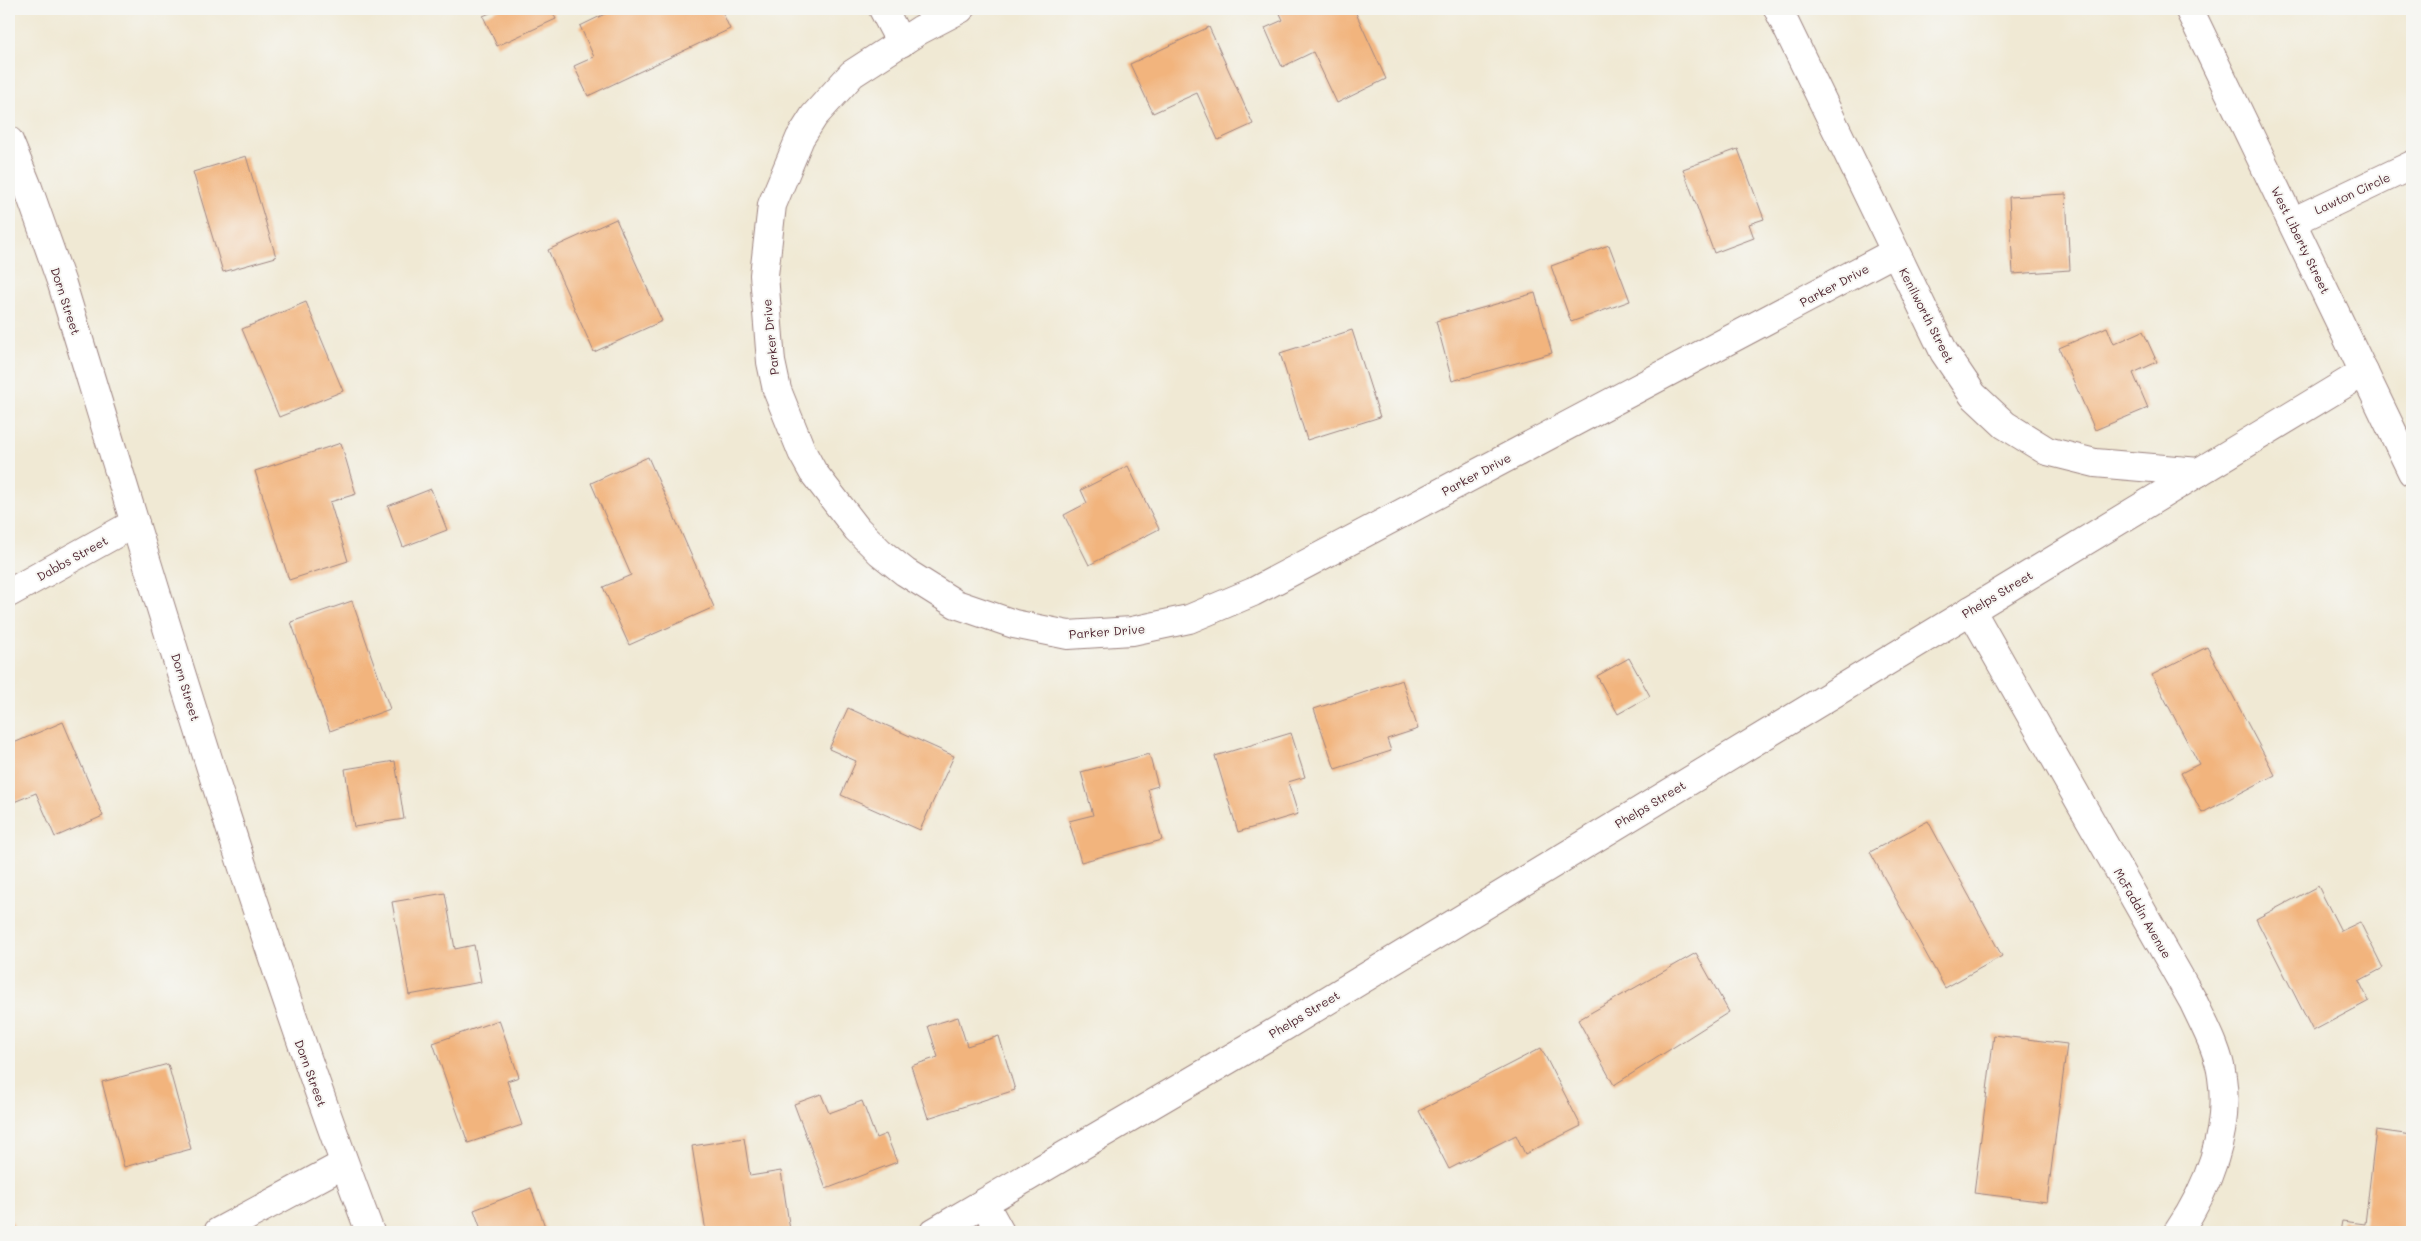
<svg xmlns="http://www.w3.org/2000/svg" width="2421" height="1241" font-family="Mali,sans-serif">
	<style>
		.building { fill: #f2b47d }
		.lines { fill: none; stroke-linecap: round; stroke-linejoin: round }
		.minor-casing { stroke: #9d8480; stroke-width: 30 }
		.major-casing { stroke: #9d8480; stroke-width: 30 }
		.minor { stroke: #fff; stroke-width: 28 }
		.major { stroke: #fff; stroke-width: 28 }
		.labels { text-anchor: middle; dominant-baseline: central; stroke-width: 4; stroke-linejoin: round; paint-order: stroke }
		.street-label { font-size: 12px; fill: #4a1f2b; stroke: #f6f6f2 }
	</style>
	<rect width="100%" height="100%" fill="#f6f6f2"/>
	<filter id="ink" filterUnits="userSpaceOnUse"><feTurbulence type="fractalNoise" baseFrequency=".02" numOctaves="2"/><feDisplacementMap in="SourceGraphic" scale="10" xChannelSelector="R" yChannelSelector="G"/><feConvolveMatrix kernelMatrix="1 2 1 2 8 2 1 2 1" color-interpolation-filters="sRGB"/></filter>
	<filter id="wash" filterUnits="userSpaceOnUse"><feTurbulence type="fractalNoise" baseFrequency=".0096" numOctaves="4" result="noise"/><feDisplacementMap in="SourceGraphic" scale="20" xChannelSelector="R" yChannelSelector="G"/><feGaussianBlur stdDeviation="1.12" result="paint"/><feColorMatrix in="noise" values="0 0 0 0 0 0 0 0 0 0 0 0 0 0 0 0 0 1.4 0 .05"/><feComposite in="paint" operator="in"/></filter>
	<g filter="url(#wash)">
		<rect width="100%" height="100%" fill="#f0e9d4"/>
		<g id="blocks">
			<!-- building -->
			<g class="building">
				<polygon points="499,9 551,9 556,19 497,46 483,16"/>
				<polygon points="615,9 721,9 730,29 588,96 574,66 594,57 580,26"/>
				<polygon points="1278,9 1354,9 1386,79 1337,103 1313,52 1282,67 1265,28 1283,20"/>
				<polygon points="1209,27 1253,124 1218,140 1197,93 1153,113 1130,64"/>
				<polygon points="1738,149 1764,219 1749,224 1754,238 1714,253 1683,169"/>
				<polygon points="246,156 276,257 223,272 193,172"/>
				<polygon points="2066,194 2070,270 2013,274 2009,197"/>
				<polygon points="616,219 662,321 594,352 548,250"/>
				<polygon points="1609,245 1630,301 1571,322 1551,266"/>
				<polygon points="1535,293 1552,353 1452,381 1436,321"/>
				<polygon points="306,302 343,391 279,417 242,329"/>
				<polygon points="2107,327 2114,344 2143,331 2157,362 2133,373 2148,408 2095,430 2059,348"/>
				<polygon points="1352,330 1380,417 1307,440 1280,353"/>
				<polygon points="341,443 356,494 330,502 348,561 289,580 255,471"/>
				<polygon points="648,457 714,607 629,645 603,587 631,575 591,483"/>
				<polygon points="1128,466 1159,529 1089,565 1064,515 1087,503 1081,490"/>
				<polygon points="431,489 447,530 403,547 388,506"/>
				<polygon points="352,601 390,709 330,731 291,622"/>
				<polygon points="2207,647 2275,775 2202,813 2181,773 2199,764 2152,675"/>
				<polygon points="1629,658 1650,696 1618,714 1597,676"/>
				<polygon points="1402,680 1418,729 1387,739 1391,751 1335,769 1314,709"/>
				<polygon points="848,708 954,756 920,830 841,795 856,761 829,749"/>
				<polygon points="63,722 103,816 55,837 36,793 9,804 9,745"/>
				<polygon points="1291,733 1305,777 1288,782 1298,814 1238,832 1215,756"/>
				<polygon points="1149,754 1158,786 1148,789 1162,840 1081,862 1069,821 1093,815 1081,772"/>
				<polygon points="395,761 404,819 354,827 345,769"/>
				<polygon points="1928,821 2002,956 1945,988 1870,852"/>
				<polygon points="2318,886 2341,931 2360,922 2383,968 2359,981 2369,1001 2313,1031 2256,919"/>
				<polygon points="445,893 455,949 474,945 481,982 409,995 392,902"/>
				<polygon points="1696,953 1729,1012 1614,1085 1578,1020"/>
				<polygon points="958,1017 967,1046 999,1036 1015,1090 928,1118 911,1066 938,1057 928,1026"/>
				<polygon points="499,1020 519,1077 507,1081 522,1125 468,1143 433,1043"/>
				<polygon points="1994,1035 2067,1044 2047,1202 1974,1193"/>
				<polygon points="1541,1048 1581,1126 1525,1154 1516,1135 1449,1169 1419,1111"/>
				<polygon points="168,1064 191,1149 124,1167 102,1082"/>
				<polygon points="821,1094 829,1113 862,1101 876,1138 886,1134 897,1162 826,1189 794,1104"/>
				<polygon points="2376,1130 2412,1135 2412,1232 2340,1232 2342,1221 2365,1224"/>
				<polygon points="744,1138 750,1176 781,1171 790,1230 777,1232 706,1232 692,1146"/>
				<polygon points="531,1188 547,1232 482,1232 474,1210"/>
				<polygon points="12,1221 16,1232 9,1232 9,1222"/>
			</g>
		</g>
	</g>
	<g filter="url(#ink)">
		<use href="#blocks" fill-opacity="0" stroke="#9d8480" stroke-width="1"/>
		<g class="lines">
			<defs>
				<g id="minor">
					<polyline points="883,9 901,43"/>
					<polyline points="960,9 920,30 852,74 814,116 800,138 772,205 764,275 771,362 777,390 802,452 813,472 857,529 880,552 905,572 956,604 1014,624 1068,635 1132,631 1189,619 1253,592 1895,252"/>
					<polyline points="1778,9 1944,352 1973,395 2005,425 2047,451 2095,463 2199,472"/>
					<path d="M9 141 27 185 62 284C159 602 253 921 370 1232"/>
					<polyline points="2292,222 2412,165"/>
					<polyline points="9,593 135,523"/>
					<path d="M1971 610 2193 1001C2204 1025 2219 1051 2222 1077 2230 1132 2208 1188 2178 1232"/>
					<polyline points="984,1203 1000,1232"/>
					<polyline points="218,1232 344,1164"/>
					<polyline points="934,1232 1267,1037 2364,372"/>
				</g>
				<polyline id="major" points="2189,9 2412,472"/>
			</defs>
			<!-- minor casing -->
			<use href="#minor" class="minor-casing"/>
			<!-- major casing -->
			<use href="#major" class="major-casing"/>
			<!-- minor -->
			<use href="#minor" class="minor"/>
			<!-- major -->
			<use href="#major" class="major"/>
		</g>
	</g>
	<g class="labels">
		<!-- street labels -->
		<g class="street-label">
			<text transform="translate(2352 193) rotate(-25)">Lawton Circle</text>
			<text transform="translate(2301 240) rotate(64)">West Liberty Street</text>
			<text transform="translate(1834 285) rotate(-28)">Parker Drive</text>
			<text transform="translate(66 301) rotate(72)">Dorn Street</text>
			<text transform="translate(1927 315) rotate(63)">Kenilworth Street</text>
			<text transform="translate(770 337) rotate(-96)">Parker Drive</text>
			<text transform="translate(1476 474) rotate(-28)">Parker Drive</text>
			<text transform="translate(72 558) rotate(-29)">Dabbs Street</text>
			<text transform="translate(1997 594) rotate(-31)">Phelps Street</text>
			<text transform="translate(1107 631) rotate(-4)">Parker Drive</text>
			<text transform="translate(186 687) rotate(73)">Dorn Street</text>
			<text transform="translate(1650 804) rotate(-31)">Phelps Street</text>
			<text transform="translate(2143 913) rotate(60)">McFaddin Avenue</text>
			<text transform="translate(1304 1014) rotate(-31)">Phelps Street</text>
			<text transform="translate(311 1073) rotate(70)">Dorn Street</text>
		</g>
	</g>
	<!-- margin -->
	<rect width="2421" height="1241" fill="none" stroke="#f6f6f2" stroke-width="30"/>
</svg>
